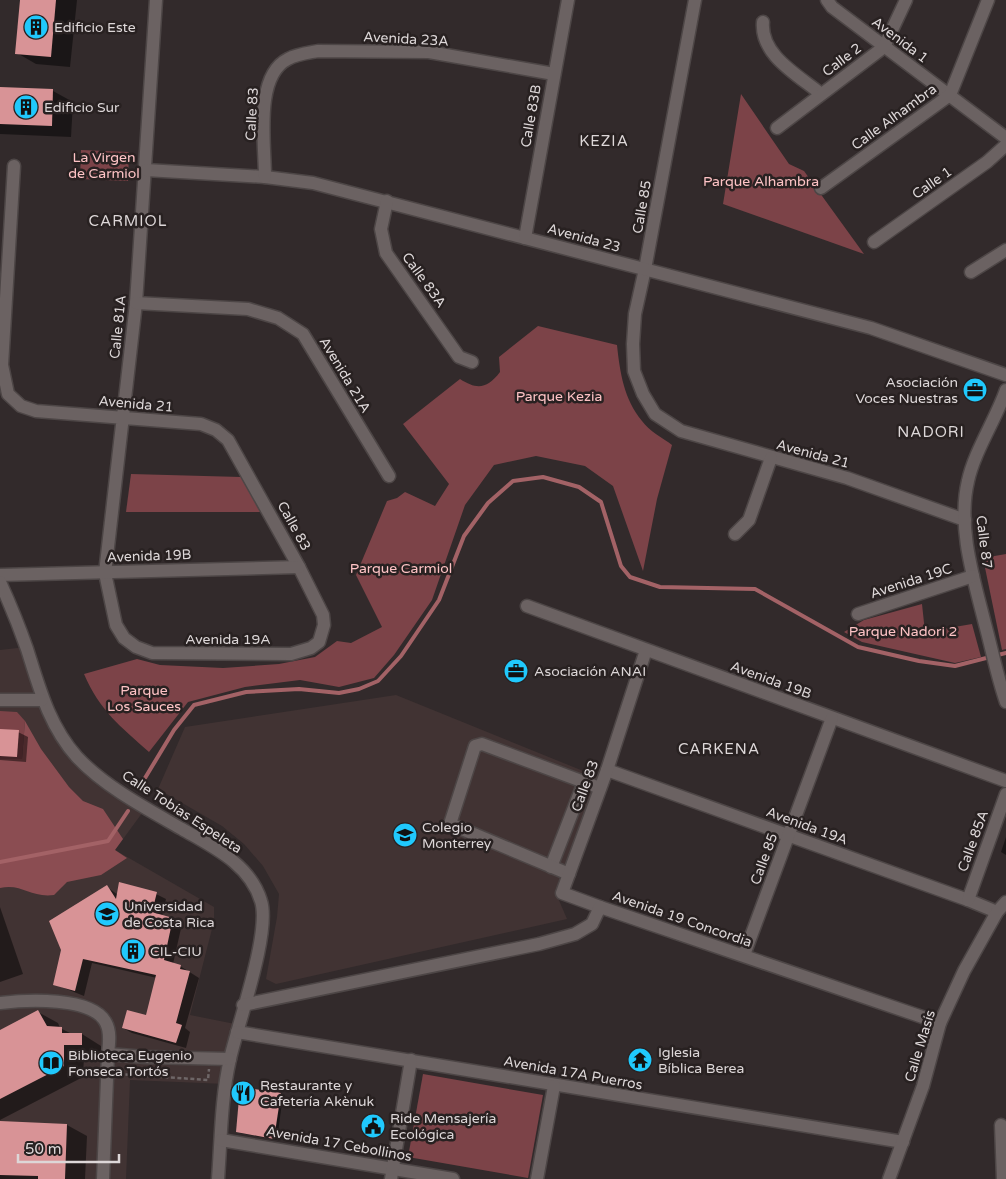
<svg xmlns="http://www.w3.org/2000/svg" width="1006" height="1179" font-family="'Varela Round',sans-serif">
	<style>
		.built { fill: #413333 }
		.green { fill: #7c4348 }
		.forest { fill: #8b4d52 }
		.shadow { fill: #0007 }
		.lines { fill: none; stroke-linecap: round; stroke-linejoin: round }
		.stream { stroke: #a36266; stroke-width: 4 }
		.building { fill: #d89396 }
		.minor-casing { stroke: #4d4646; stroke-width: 15 }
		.path { stroke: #6e6667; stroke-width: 2.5; stroke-dasharray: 4 2.5; stroke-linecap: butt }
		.minor { stroke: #6b6262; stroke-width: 12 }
		.labels { text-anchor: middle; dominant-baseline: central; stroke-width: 5; stroke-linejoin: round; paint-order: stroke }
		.poi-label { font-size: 14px; fill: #ddd7d8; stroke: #282121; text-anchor: start }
		.street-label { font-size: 14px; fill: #ddd7d8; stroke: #282121 }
		.park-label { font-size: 14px; fill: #fec3c5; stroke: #282121 }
		.neighbourhood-label { font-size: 15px; letter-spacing: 1px; fill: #ddd7d8; stroke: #282121 }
	</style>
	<rect width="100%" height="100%" fill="#322a2b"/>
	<!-- built -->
	<g class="built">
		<polygon points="26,647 61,738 145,809 115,850 214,907 214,921 190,1015 235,1024 226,1084 130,1080 126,1179 0,1179 0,650"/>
		<polygon points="396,695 598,777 555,891 567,919 276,984 266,979 277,917 279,894 263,866 244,844 222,826 158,789 185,727"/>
	</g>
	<!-- green -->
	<g class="green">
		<polygon points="741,94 789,164 804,171 864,254 723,204"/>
		<polygon points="81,150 129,152 128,181 80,179"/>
		<path d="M538 326 617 345C620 373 624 399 642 421 649 431 663 438 672 445L657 499 643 571 613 486 585 466 536 456 494 465 465 505 432 600 394 655 374 678 339 687 300 680 245 687 188 702 149 752C120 726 100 711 84 674L137 659 160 665 223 668 279 664 315 657 337 641 351 643 382 627 356 575 387 501 397 498 405 492 435 506 449 484 403 424 460 379C477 390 487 389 500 372L499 357Z"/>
		<polygon points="131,474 241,477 262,512 126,512"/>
		<polygon points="1006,554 1006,649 1002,650 983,558"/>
		<polygon points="922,604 925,632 972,624 981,657 955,663 862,642 844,632 864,620"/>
		<polygon points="0,711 17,712 25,721 22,759 0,759"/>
		<polygon points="423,1074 543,1095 528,1178 408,1157"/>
	</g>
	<!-- forest -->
	<path class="forest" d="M25 721 41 749 69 787 83 801 103 809 123 839 115 850 127 858 101 875 67 882 54 895C30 898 22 883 0 888V759H22Z"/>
	<!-- shadow -->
	<g class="shadow">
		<polygon points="22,0 77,0 70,67 36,64 17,53"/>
		<polygon points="0,88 53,91 73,102 71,137 0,134"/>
		<polygon points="0,730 18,732 28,737 26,762 0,760"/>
		<polygon points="1006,837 1006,855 1001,852"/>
		<polygon points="107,887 118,895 156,894 166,899 162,916 182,924 173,964 180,966 199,978 185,1028 190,1032 186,1048 132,1033 123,1028 147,1017 157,978 92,963 84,996 54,984"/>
		<polygon points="0,907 23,974 0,982"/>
		<polygon points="38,1012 58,1023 60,1028 72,1034 82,1034 101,1046 101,1056 84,1056 83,1077 0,1120 0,1032"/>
		<polygon points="280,1094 283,1095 277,1140 240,1133"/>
		<polygon points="0,1122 67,1125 87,1136 85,1179 0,1179"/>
	</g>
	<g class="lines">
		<!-- stream -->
		<g class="stream">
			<polyline points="142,783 174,730 194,705 246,692 299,689 339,693 359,689 378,681 401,656 439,600 464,536 488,503 513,481 543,477 579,487 601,502 621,566 630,577 660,587 755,589 858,647 919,661 955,666 1006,653"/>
			<polyline points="0,862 108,841 128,811"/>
		</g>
	</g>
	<!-- building -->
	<g class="building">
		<polygon points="20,0 56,0 51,57 15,54"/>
		<polygon points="0,87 53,89 52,126 0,124"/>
		<polygon points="0,729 19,730 17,757 0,756"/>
		<polygon points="119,882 157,892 152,912 173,918 164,960 181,965 180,969 190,971 176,1023 182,1025 176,1043 122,1028 127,1010 146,1015 156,975 83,959 75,991 53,985 61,950 49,921 107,885 116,899"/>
		<polygon points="38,1010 47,1026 62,1027 62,1033 82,1033 82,1045 64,1045 64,1066 0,1099 0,1030"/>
		<polygon points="240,1087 281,1093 274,1139 236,1132"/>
		<polygon points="0,1121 67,1124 65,1179 38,1179 38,1176 0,1175"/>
	</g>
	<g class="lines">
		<defs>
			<g id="minor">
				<polyline points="695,0 645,269 635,314 633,344 634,371 643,394 655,414 681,431 847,478 965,520"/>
				<polyline points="827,0 832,7 1006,138"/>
				<path d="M763 22C760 55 798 75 821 94"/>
				<polyline points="777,128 884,47 906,0"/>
				<polyline points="14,166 2,365 8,394 21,406 36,411 201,424 216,430 228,440 299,567 323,615 324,625 319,642 311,648 291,654 152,653 136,647 124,638 116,625 105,573 136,303 156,0"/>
				<polyline points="146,170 265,177 313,183 871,328 1006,375"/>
				<path d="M265 177C265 144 254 76 288 59 297 54 308 53 318 51L429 52 554 74"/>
				<polyline points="821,188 950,95 988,0"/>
				<polyline points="387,201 381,229 386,253 459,357 472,362"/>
				<polyline points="525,238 568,0"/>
				<polyline points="874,242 987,162 1006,145"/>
				<polyline points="971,272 1006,250"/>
				<polyline points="136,303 248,309 278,318 303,334 389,476"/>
				<path d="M1006 390C996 419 974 452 968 481 957 527 974 580 985 624 992 650 997 676 1006 702"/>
				<polyline points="735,534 749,520 771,458"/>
				<polyline points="0,575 299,567"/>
				<path d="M0 582C10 604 19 626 27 649 39 687 49 726 77 757 105 787 147 809 182 829 213 847 250 864 261 901 271 932 238 1023 230 1059 221 1098 221 1139 218 1179"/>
				<polyline points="527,606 1006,781"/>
				<polyline points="858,614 973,576"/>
				<polyline points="0,700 42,700"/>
				<polyline points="607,770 968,900 997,912"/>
				<polyline points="551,867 584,782"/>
				<polyline points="569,874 450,824 475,746 482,744 600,788"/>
				<polyline points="968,900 1006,794"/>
				<polyline points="600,907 562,893 607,770 646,650"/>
				<polyline points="744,955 832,718"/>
				<path d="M0 1003C25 1000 93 996 106 1023 111 1032 109 1044 108 1054L145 1057 230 1059"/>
				<polyline points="243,1005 539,944 575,934 592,924 600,907 940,1023"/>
				<polyline points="237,1032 903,1142"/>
				<polyline points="1001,1125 1003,1179"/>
				<polyline points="221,1140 453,1179"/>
				<polyline points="103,1179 108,1054"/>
				<polyline points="391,1179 411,1060"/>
				<polyline points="537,1179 554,1086"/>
				<polyline points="889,1179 923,1086 940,1023 964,971 997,912 1006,902"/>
			</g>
		</defs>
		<!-- minor casing -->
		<use href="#minor" class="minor-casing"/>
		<!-- path -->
		<polyline class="path" points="119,1074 208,1080 209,1069"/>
		<!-- minor -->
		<use href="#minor" class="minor"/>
	</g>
	<!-- icons -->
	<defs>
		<symbol id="building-disc" viewBox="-11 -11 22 22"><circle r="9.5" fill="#20c9fd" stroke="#282121"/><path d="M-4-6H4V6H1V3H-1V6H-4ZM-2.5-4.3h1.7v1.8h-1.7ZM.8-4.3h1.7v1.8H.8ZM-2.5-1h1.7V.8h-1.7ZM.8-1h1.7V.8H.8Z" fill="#111"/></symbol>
		<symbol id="office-disc" viewBox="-11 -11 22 22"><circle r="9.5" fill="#20c9fd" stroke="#282121"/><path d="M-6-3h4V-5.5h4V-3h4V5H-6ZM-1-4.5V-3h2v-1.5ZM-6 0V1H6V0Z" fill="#111"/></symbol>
		<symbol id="school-disc" viewBox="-11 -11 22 22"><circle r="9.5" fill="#20c9fd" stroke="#282121"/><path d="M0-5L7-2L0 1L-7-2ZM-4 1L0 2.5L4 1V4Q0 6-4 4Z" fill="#111"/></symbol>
		<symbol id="university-disc" viewBox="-11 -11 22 22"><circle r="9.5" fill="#20c9fd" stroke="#282121"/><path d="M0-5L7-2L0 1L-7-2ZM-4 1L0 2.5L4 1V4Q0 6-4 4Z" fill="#111"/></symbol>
		<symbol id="temple-disc" viewBox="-11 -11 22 22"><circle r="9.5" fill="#20c9fd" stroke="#282121"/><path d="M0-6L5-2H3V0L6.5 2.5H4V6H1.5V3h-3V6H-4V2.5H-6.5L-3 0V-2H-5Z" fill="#111"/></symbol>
		<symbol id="library-disc" viewBox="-11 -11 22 22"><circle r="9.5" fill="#20c9fd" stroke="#282121"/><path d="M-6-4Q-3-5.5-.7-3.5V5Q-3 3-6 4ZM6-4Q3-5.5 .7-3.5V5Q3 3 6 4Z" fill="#111"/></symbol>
		<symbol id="restaurant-disc" viewBox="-11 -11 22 22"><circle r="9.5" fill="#20c9fd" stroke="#282121"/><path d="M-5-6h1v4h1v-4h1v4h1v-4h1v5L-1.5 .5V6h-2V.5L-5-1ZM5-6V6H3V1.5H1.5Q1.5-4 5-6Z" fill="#111"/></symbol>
		<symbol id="civic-disc" viewBox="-11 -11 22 22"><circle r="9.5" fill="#20c9fd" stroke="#282121"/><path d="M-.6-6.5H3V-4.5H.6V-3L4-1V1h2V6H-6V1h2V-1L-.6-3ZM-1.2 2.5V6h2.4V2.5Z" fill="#111"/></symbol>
	</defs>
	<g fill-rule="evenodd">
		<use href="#building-disc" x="22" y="13" width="28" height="28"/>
		<use href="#building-disc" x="12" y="93" width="28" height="28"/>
		<use href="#office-disc" x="961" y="376" width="28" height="28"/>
		<use href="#office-disc" x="502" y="657" width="28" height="28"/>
		<use href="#school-disc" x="391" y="821" width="28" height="28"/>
		<use href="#university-disc" x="93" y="900" width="28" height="28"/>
		<use href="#building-disc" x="119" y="937" width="28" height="28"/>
		<use href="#temple-disc" x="626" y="1046" width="28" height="28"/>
		<use href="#library-disc" x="37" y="1049" width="28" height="28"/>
		<use href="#restaurant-disc" x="229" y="1079" width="28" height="28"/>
		<use href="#civic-disc" x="359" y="1112" width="28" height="28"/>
	</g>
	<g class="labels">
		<!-- poi labels -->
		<g class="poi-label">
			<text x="54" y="27">Edificio Este</text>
			<text x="44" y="107">Edificio Sur</text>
			<text x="958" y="382" text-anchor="end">Asociación<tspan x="958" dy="16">Voces Nuestras</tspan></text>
			<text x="534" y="671">Asociación ANAI</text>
			<text x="422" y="827">Colegio<tspan x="422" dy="16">Monterrey</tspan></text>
			<text x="124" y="906">Universidad<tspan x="124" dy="16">de Costa Rica</tspan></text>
			<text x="150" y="951">CIL-CIU</text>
			<text x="658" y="1052">Iglesia<tspan x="658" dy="16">Bíblica Berea</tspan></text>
			<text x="68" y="1055">Biblioteca Eugenio<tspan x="68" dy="16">Fonseca Tortós</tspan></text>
			<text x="260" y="1085">Restaurante y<tspan x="260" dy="16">Cafetería Akènuk</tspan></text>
			<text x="390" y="1118">Ride Mensajería<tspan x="390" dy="16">Ecológica</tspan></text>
		</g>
		<!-- street labels -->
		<g class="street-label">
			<text transform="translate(406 39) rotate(3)">Avenida 23A</text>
			<text transform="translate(900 40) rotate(37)">Avenida 1</text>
			<text transform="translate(842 60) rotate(-37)">Calle 2</text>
			<text transform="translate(252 114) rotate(-87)">Calle 83</text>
			<text transform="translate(531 116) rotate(-80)">Calle 83B</text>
			<text transform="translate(894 117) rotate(-36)">Calle Alhambra</text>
			<text transform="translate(932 183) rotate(-35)">Calle 1</text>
			<text transform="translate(642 207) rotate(-80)">Calle 85</text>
			<text transform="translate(584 238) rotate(15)">Avenida 23</text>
			<text transform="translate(424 280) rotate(54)">Calle 83A</text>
			<text transform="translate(118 327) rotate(-84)">Calle 81A</text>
			<text transform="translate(345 375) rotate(59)">Avenida 21A</text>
			<text transform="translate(136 404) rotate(5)">Avenida 21</text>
			<text transform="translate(813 454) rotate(15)">Avenida 21</text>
			<text transform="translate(294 526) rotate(61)">Calle 83</text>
			<text transform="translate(984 542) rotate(83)">Calle 87</text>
			<text transform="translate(149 556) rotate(-2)">Avenida 19B</text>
			<text transform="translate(911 581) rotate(-18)">Avenida 19C</text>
			<text x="228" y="639">Avenida 19A</text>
			<text transform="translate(771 680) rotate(20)">Avenida 19B</text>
			<text transform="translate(585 786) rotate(-70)">Calle 83</text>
			<text transform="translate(182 812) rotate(33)">Calle Tobías Espeleta</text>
			<text transform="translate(807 826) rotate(20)">Avenida 19A</text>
			<text transform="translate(973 841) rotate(-70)">Calle 85A</text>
			<text transform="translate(764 859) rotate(-70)">Calle 85</text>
			<text transform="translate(682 919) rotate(19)">Avenida 19 Concordia</text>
			<text transform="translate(920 1046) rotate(-73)">Calle Masís</text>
			<text transform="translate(573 1073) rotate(10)">Avenida 17A Puerros</text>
			<text transform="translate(339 1144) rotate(10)">Avenida 17 Cebollinos</text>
		</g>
		<!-- park labels -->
		<g class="park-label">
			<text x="104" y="157">La Virgen<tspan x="104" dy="16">de Carmiol</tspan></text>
			<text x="761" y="181">Parque Alhambra</text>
			<text x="559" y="396">Parque Kezia</text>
			<text x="401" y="568">Parque Carmiol</text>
			<text x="903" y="631">Parque Nadori 2</text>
			<text x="144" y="690">Parque<tspan x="144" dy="16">Los Sauces</tspan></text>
		</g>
		<!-- neighbourhood labels -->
		<g class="neighbourhood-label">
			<text x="604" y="141">KEZIA</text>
			<text x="128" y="221">CARMIOL</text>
			<text x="931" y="432">NADORI</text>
			<text x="719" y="749">CARKENA</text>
		</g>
	</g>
	<!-- scale -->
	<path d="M18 1154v8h101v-8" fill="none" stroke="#ddd7d8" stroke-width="2.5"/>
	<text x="25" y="1154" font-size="15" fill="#ddd7d8" stroke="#282121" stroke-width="4" paint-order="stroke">50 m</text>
</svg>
